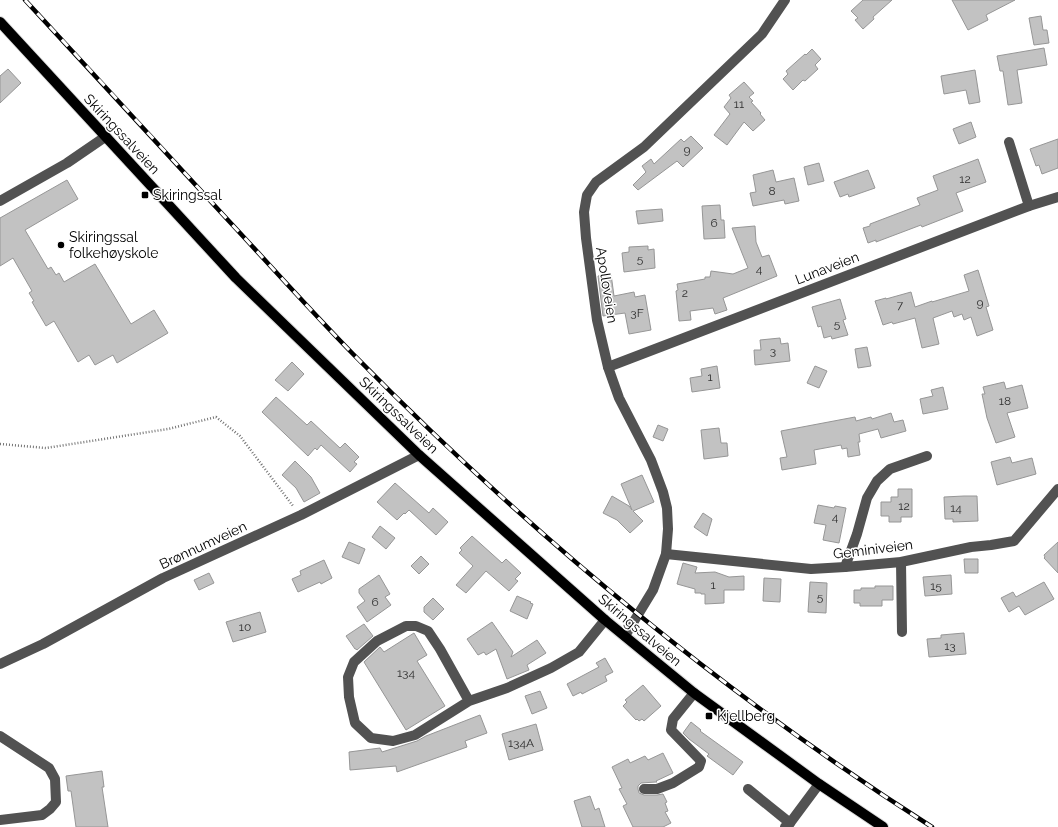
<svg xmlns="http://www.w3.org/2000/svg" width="1058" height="827" font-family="Raleway,sans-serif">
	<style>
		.building { fill: #c2c2c2; stroke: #969696 }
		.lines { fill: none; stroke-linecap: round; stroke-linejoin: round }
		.major-casing { stroke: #dbdbdb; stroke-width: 12 }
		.path { stroke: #747474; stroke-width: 2.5; stroke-dasharray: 1 2; stroke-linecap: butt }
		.minor { stroke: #525252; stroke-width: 10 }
		.major { stroke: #000; stroke-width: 10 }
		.rail-casing { stroke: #000; stroke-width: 4.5 }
		.rail { stroke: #fff; stroke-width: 3; stroke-dasharray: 9; stroke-linecap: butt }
		.poi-dot { fill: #000; stroke: #fff; stroke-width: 1.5 }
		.labels { text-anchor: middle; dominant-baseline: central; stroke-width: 3; stroke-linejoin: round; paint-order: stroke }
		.number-label { font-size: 12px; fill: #303030 }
		.street-label { font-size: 14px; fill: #000; stroke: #fff }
		.poi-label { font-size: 14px; fill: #000; stroke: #fff; text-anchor: start }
	</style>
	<rect width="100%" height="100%" fill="#fff"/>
	<!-- building -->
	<g class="building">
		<polygon points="863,0 892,0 873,17 874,19 863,29 855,20 858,18 851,11"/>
		<polygon points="952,0 1015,0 986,15 988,20 968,30"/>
		<polygon points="1041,16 1043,30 1047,30 1049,43 1034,45 1029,18"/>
		<polygon points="1044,48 1047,65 1017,70 1022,103 1008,105 1003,71 1000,71 997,56"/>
		<polygon points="812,49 821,59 815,65 818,69 805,81 803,80 793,90 783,79 788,74 786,71 805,54 806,55"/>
		<polygon points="8,69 21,83 0,103 0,76"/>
		<polygon points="975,70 980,102 969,104 966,90 944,94 941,76"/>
		<polygon points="744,82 754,93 749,97 753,101 751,102 761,113 760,114 765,120 753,131 744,122 727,145 714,135 730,114 724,107 731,98 729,95"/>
		<polygon points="971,122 976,137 959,144 953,129"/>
		<polygon points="691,136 703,148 683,167 677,161 638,190 633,185 646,172 642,166 651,159 654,164 681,139 684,142"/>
		<polygon points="1058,139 1058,168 1042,174 1039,165 1036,166 1030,149"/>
		<polygon points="978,159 986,182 956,193 963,211 922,227 921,225 876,242 876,240 868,243 863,228 870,226 870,224 920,205 917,198 938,190 933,176"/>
		<polygon points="819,163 824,181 808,185 804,167"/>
		<polygon points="773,170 776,182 794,178 799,201 785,204 784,200 753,206 750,193 756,192 753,175"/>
		<polygon points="868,170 875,188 849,197 848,194 840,197 834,182"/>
		<polygon points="67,180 78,199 25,230 48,269 51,267 56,275 59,273 64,282 95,264 131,324 154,310 168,333 117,363 113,355 95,365 89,355 78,362 54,321 46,326 32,302 34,301 29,293 32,291 13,258 0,266 0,218"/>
		<polygon points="720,205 721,220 724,220 725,238 704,239 702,206"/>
		<polygon points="662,209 663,221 638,224 636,211"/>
		<polygon points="755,226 756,242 762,257 769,255 777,276 723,298 727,310 715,314 713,308 690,311 691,320 679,321 676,291 678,290 677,284 705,279 705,277 710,277 711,271 733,274 748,268 732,228"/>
		<polygon points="648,246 648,250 654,249 655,268 624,272 622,253 629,252 629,247"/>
		<polygon points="978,270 989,306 986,307 993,330 977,336 971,317 964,320 962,314 954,317 952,311 933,318 939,344 922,348 915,318 893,324 892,322 883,325 875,301 886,298 886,299 911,292 915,307 932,301 932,302 969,291 964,275"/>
		<polygon points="611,274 614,296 634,292 635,297 645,295 651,330 629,334 625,313 603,316 598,276"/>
		<polygon points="840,299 846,319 843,320 848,335 832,339 831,336 824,338 821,326 818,327 812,307"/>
		<polygon points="780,338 781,344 788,343 790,361 755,365 754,350 761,350 760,340"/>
		<polygon points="867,347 871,366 858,368 855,349"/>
		<polygon points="292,362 304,374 288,391 275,380"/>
		<polygon points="717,366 720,388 692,392 690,378 702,376 701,369"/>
		<polygon points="815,366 827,371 819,388 807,383"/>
		<polygon points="1004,382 1006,389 1022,385 1028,408 1007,413 1015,437 996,443 987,418 982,394 985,394 983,387"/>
		<polygon points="943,387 948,409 923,414 920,399 933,396 931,390"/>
		<polygon points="276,397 307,425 311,421 340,448 345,443 359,457 354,462 357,464 350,472 321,445 317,450 315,448 308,456 262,412"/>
		<polygon points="891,413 894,422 903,420 906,431 881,438 878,429 859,434 860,442 858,442 860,455 848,457 847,448 842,449 841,445 814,450 816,464 782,470 780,458 787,457 781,431 855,417 856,421 871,417 872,419"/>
		<polygon points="658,425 668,429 663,441 653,437"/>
		<polygon points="719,428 721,443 727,443 728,456 704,459 701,430"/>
		<polygon points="1010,457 1012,463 1032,458 1036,474 997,485 991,462"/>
		<polygon points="295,461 311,477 320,493 304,502 296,488 282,475"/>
		<polygon points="642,475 654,502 633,511 643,521 630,533 617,520 603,513 612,496 629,506 632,510 621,484"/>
		<polygon points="395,483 429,513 433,508 448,522 436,535 409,510 405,514 404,513 397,520 377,502"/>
		<polygon points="898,489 912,489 912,517 901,517 901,522 889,522 889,516 881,516 881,502 891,502 891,497 898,497"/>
		<polygon points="964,496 977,496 978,521 953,522 953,519 945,519 944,497"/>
		<polygon points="818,505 834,508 835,506 846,508 839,543 823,540 826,525 814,523"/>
		<polygon points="703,513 712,519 707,536 694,527"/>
		<polygon points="380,526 395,538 386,549 372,537"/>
		<polygon points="472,536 502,563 506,559 521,573 515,579 518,581 509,591 486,571 466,593 456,585 473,566 459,553 462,550 460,548"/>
		<polygon points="349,542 365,549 359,564 342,557"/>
		<polygon points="1058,542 1058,573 1044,558 1045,557 1044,555"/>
		<polygon points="421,556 429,564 419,574 411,566"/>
		<polygon points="964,559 978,559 978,573 965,573"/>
		<polygon points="324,560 332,578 321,584 320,582 298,592 292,579 301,575 300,571"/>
		<polygon points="683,563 697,567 695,573 715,572 729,577 744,576 744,590 724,590 724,603 705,604 705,594 701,594 701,593 695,593 695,589 677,584"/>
		<polygon points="209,573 214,583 199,590 194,580"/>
		<polygon points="379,575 390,594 385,597 391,605 367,622 357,607 365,601 359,593 359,589"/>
		<polygon points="951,575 952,594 925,596 923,577"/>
		<polygon points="764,578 781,579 780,602 763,601"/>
		<polygon points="810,582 827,583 826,613 808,612"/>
		<polygon points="1044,582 1054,599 1025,615 1019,606 1009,612 1001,598 1013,592 1016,597"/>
		<polygon points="875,586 893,586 893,600 882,600 882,606 860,606 860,603 854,603 854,590 861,590 861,588 875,588"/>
		<polygon points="517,596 531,602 530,603 533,604 527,619 510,611"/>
		<polygon points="433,598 444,609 433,620 424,612 424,607"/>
		<polygon points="260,612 266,632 233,642 226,622"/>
		<polygon points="492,622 513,652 511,657 537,640 546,653 527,665 529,670 507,679 496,649 486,655 484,652 478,655 467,639"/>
		<polygon points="364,624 373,636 357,650 356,649 355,649 346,636"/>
		<polygon points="414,633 427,655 417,661 445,706 406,730 364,662 380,647 384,652"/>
		<polygon points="964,633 966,654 929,657 927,639 941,638 941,635"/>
		<polygon points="605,658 613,672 605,676 607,681 582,694 581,692 573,696 567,684 599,667 596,663"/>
		<polygon points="643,685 661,706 644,721 642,719 639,721 637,719 636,720 623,706 627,702 625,700"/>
		<polygon points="540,691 547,708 532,714 525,696"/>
		<polygon points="480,715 487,733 465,741 467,747 397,772 396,766 350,770 349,752 380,748 382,752 417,741 426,736"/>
		<polygon points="691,722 701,730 700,731 743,762 733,775 707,756 709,754 689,739 683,733"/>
		<polygon points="536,724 543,750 509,760 502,734"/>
		<polygon points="663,753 673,773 656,781 657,782 656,782 641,783 638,786 638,789 639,793 644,795 657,795 663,794 667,802 665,803 668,811 665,812 671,823 663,827 633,827 623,806 627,804 619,789 622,788 612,767 628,759 630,763 645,756 648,760"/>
		<polygon points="102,771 104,787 102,787 108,827 76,827 71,791 68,791 66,776"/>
		<polygon points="590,796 595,810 599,808 605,827 582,827 574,801"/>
	</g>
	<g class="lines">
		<defs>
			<polyline id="major" points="0,22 236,278 419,455 605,620 694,693 819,784 883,827"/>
		</defs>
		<!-- major casing -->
		<use href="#major" class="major-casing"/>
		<!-- path -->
		<polyline class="path" points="0,444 46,448 168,429 216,417 240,436 293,506"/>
		<!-- minor -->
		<g class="minor">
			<polyline points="1009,142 1029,206"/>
			<polyline points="0,201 67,163 105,137"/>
			<polyline points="608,367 1029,206 1058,197"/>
			<polyline points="666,554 811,569 845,567 901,562 971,547 991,545 1014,541 1058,489"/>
			<polyline points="901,562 902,632"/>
			<polyline points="845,567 857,534 867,498 877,481 890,469 927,456"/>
			<polyline points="625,636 653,590 666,554 668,529 667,508 663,492 651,460 619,398 608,367 597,320 586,238 584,212 587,195 596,182 644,147 762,34 785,0"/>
			<polyline points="0,664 43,644 163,578 301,515 419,455"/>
			<polyline points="469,701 440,649 428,631 416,626 406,626 377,641 354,662 348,677 349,697 355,723 371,738 393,741 415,735 469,701 507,688 551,668 579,652 605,620"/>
			<polyline points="0,736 49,768 55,779 56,802 50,809 42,815 0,820"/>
			<polyline points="644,789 657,789 673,783 699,767 701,761 671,730 673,719 694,693"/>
			<polyline points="748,789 790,823"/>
			<polyline points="785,827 790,823 819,784"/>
		</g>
		<!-- major -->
		<use href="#major" class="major"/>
		<defs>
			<path id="rail" d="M25 0C93 73 160 146 227 219 269 264 310 310 353 354 528 532 722 693 932 827"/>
		</defs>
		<!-- rail casing -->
		<use href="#rail" class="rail-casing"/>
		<!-- rail -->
		<use href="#rail" class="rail"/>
	</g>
	<!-- markers -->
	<g class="poi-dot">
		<rect x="141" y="191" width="8" height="8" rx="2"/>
		<circle cx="61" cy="245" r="4"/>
		<rect x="705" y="712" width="8" height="8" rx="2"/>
	</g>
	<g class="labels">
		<!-- number labels -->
		<g class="number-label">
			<text x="739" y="104">11</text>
			<text x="687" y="150">9</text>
			<text x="965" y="179">12</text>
			<text x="772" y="191">8</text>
			<text x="714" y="223">6</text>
			<text x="640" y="259">5</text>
			<text x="759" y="269">4</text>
			<text x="685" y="293">2</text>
			<text x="980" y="303">9</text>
			<text x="900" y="305">7</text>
			<text x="637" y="313">3F</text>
			<text x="837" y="324">5</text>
			<text x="773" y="351">3</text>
			<text x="710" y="377">1</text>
			<text x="1005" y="401">18</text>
			<text x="904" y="506">12</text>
			<text x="956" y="508">14</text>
			<text x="835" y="517">4</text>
			<text x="713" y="585">1</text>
			<text x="936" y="586">15</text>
			<text x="820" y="597">5</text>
			<text x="375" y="602">6</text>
			<text x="245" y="627">10</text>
			<text x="950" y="646">13</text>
			<text x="406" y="673">134</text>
			<text x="521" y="743">134A</text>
		</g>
		<!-- street labels -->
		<g class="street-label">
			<text transform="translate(122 134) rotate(47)">Skiringssalveien</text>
			<text transform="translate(827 268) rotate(-21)">Lunaveien</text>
			<text transform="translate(607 285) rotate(81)">Apolloveien</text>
			<text transform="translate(399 415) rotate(44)">Skiringssalveien</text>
			<text transform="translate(203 545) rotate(-25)">Brønnumveien</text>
			<text transform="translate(873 549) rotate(-7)">Geminiveien</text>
			<text transform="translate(640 630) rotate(40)">Skiringssalveien</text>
		</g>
		<!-- poi labels -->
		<g class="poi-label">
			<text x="153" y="195">Skiringssal</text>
			<text x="69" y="237">Skiringssal<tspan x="69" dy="16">folkehøyskole</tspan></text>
			<text x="717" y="716">Kjellberg</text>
		</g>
	</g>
</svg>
